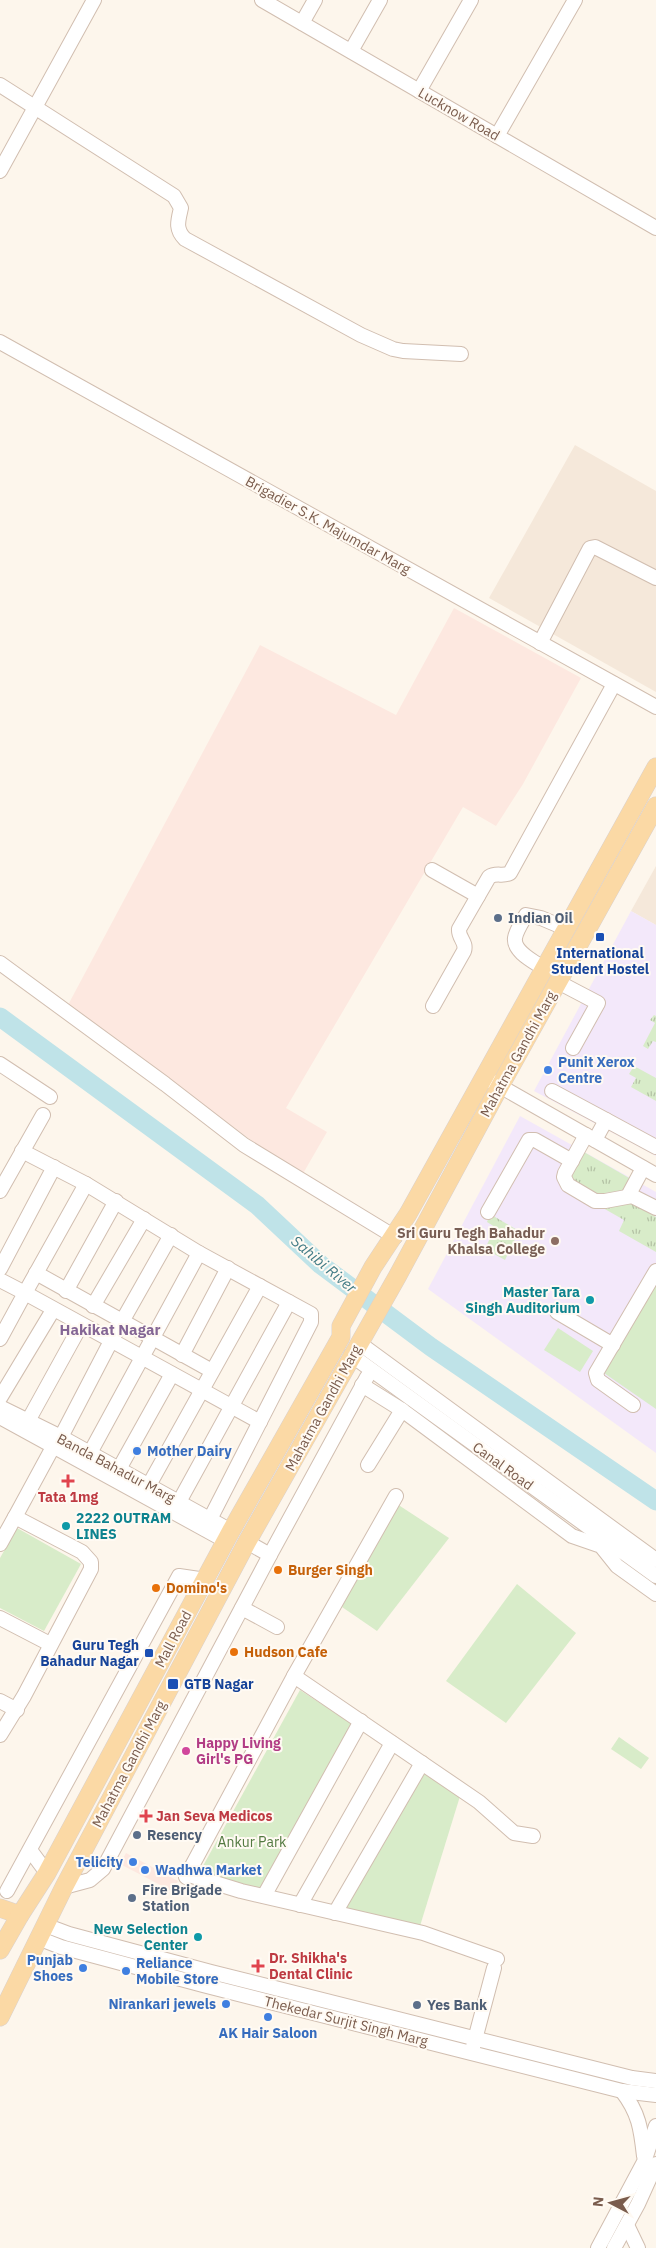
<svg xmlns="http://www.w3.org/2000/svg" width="656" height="2248" font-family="'IBM Plex Sans',sans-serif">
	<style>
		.residential { fill: #f5e8da }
		.commercial { fill: #fde8e0 }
		.education { fill: #f3e8fa }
		.grass { fill: url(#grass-tufts) }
		.park { fill: #d8ecc9 }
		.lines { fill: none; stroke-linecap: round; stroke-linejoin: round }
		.river { stroke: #bfe3e8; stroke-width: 19 }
		.minor-casing { stroke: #d1beb0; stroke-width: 16 }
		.major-casing { stroke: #dad1cd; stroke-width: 19 }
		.minor { stroke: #fff; stroke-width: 14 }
		.major { stroke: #fbd9a5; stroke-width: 18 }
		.service-dot { fill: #5c6f8a; stroke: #fffaf3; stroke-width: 2 }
		.transit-dot { fill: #1a4fb4; stroke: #fffaf3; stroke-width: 2 }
		.shop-dot { fill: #3f7fe0; stroke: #fffaf3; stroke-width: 2 }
		.education-dot { fill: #8d6e63; stroke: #fffaf3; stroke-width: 2 }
		.culture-dot { fill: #0f9aa8; stroke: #fffaf3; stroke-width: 2 }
		.health-dot { fill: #e0444e; stroke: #fffaf3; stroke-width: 2 }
		.food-dot { fill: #e8710a; stroke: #fffaf3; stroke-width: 2 }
		.hotel-dot { fill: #d1479c; stroke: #fffaf3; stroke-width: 2 }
		.labels { text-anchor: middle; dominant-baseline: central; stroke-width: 4; stroke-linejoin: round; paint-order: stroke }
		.street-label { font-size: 14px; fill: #7a5c4d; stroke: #fffaf3 }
		.service-label { font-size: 14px; font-weight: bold; fill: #4e5e75; stroke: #fffaf3; text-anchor: start }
		.transit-label { font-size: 14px; font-weight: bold; fill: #164399; stroke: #fffaf3 }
		.shop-label { font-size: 14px; font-weight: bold; fill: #366cbe; stroke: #fffaf3; text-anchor: start }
		.education-label { font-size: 14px; font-weight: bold; fill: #785e54; stroke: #fffaf3; text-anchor: end }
		.culture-label { font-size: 14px; font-weight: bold; fill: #0d838f; stroke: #fffaf3; text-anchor: end }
		.health-label { font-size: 14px; font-weight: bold; fill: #be3a42; stroke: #fffaf3; text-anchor: start }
		.food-label { font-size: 14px; font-weight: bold; fill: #c56008; stroke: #fffaf3; text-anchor: start }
		.hotel-label { font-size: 14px; font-weight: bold; fill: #b23c85; stroke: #fffaf3; text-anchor: start }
		.park-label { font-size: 14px; fill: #537a41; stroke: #fffaf3 }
		.water-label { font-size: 15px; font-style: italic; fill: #437c86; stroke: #fffaf3 }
		.neighbourhood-label { font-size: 15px; font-weight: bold; fill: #846695; stroke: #fffaf3 }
	</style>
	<defs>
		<pattern id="grass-tufts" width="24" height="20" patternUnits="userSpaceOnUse" patternTransform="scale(1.25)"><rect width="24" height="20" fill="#d8ecc9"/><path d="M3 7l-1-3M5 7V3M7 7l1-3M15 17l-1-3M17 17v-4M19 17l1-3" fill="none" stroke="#b4c2a5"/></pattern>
	</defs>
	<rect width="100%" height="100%" fill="#fdf6ec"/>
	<!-- residential -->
	<g class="residential">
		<polygon points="575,445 656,491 656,692 489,598"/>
		<polygon points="656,866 656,925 631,911"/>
	</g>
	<!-- commercial -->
	<g class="commercial">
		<polygon points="454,608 581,678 523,784 496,826 463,807 286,1108 327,1132 301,1177 68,1005 260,645 396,715"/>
		<polygon points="126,1853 178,1881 172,1891 120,1864"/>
	</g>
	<!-- education -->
	<g class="education">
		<polygon points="631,911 656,925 656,1156 534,1091"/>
		<polygon points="520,1116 656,1192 656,1453 428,1289"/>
	</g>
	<!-- grass -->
	<g class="grass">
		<polygon points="654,1015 656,1016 656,1042 653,1041 648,1049 643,1046 655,1023 650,1020"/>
		<polygon points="634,1066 656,1078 656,1101 631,1087 636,1078 629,1074"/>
		<polygon points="584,1152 631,1179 625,1190 599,1194 572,1181 572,1174"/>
		<polygon points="627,1200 656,1217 656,1252 619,1231 624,1220 596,1204"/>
		<polygon points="490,1214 519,1231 505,1260 485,1249 495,1227 487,1222"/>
	</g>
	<!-- park -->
	<g class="park">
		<polygon points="656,1281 656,1409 604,1373"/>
		<polygon points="558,1328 593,1351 580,1372 544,1350"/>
		<polygon points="397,1504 449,1538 377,1631 342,1607"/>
		<polygon points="17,1528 81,1564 44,1631 0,1608 0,1558"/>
		<polygon points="517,1584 576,1633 506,1723 446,1681"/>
		<polygon points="300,1690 352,1724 262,1891 198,1875"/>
		<polygon points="619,1737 649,1758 641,1769 611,1749"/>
		<polygon points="426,1771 461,1793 420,1926 341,1911"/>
	</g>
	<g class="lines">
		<!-- river -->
		<polyline class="river" points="0,1017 257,1205 321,1265 431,1347 656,1501"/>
		<defs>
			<g id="minor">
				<polyline points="262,0 656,228"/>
				<polyline points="302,23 315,0"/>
				<polyline points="351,51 380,0"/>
				<path d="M0 85 174 196 181 208C178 221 175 229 185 239L361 335 393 349 403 351 461 354"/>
				<polyline points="419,91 471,0"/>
				<polyline points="497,136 575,0"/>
				<polyline points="0,171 94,0"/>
				<polyline points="0,342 656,707"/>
				<polyline points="540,643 590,548 595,547 656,578"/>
				<polyline points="432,870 478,896"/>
				<polyline points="0,963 165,1084 244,1145 395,1237"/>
				<path d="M545 969C535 962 513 952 515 938 516 931 522 922 526 915L541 918 567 929"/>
				<polyline points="558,982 598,1003 573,1048"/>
				<path d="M433 1006 464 951C467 942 458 938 459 929L489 877C496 872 503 877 510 873L614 684"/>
				<polyline points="0,1064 50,1097"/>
				<polyline points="491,1081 656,1175"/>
				<polyline points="552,1091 606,1120"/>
				<polyline points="586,1135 565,1173 564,1177 568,1185 595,1201 605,1201 632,1196 656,1208"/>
				<polyline points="595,1140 606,1120 656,1147"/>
				<polyline points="22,1151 86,1184 199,1253 311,1314 311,1322 205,1529"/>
				<polyline points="86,1184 25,1293 260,1422"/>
				<polyline points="0,1191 43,1115"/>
				<polyline points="628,1196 643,1168"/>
				<polyline points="488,1212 529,1140 535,1140 572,1161"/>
				<polyline points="0,1269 54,1167"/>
				<polyline points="36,1273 212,1371"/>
				<polyline points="0,1280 25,1293 0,1339"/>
				<polyline points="66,1291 116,1201"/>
				<polyline points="93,1306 144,1219"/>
				<polyline points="557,1312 613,1345"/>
				<polyline points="359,1343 656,1560"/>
				<polyline points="182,1355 228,1268"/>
				<polyline points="351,1355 656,1576"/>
				<polyline points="362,1385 402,1410 572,1536 601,1546 617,1566 656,1594"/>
				<polyline points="0,1398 53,1310"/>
				<polyline points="633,1405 598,1380 596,1373 656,1271"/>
				<polyline points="0,1407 61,1437 231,1531"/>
				<polyline points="0,1417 226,1541"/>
				<polyline points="28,1421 81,1325"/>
				<polyline points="61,1437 111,1341 171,1235"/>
				<polyline points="90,1453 199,1253"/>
				<polyline points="368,1465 402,1410"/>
				<polyline points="119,1469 172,1374"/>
				<polyline points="149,1485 260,1286"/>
				<polyline points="179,1502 289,1302"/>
				<polyline points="15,1517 53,1447"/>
				<polyline points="247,1542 270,1555 367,1377"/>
				<polyline points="0,1544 15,1517 82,1552 91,1562 91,1569 24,1696 0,1735"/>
				<polyline points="242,1608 277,1627"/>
				<polyline points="0,1618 50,1644"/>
				<polyline points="294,1676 479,1802 514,1833 533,1836"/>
				<polyline points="0,1701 17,1710"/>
				<polyline points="30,1850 47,1873"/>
				<polyline points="189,1875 241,1891 423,1933 497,1959"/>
				<polyline points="186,1877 294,1676 396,1496"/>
				<polyline points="64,1887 90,1880 103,1869 270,1555"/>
				<polyline points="7,1891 179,1576 206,1580"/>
				<polyline points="264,1896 361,1721"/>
				<polyline points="300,1905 392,1743"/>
				<polyline points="335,1913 422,1763"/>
				<polyline points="45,1925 69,1934 211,1972 632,2078 656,2081"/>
				<polyline points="38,1938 61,1947 203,1985 471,2053 622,2091 656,2095"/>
				<polyline points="473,2047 494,1968"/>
				<path d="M622 2091C639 2113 641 2129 644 2156"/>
				<polyline points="627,2225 638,2248"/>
				<polyline points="598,2248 644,2162 656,2126"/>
				<polyline points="614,2248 638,2204 656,2164"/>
			</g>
			<g id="major">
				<polyline points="0,1908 20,1915"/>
				<polyline points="0,1950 20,1915 47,1873 231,1531 341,1337 341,1326 373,1267 408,1214 656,767"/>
				<polyline points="0,2017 64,1887 247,1542 397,1277 500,1086 656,806"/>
			</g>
		</defs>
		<!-- minor casing -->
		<use href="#minor" class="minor-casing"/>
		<!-- major casing -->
		<use href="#major" class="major-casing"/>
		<!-- minor -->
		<use href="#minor" class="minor"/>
		<!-- major -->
		<use href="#major" class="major"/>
	</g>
	<!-- markers -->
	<g class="service-dot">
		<circle cx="498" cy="918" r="5"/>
		<circle cx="137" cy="1835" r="5"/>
		<circle cx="132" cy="1898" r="5"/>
		<circle cx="417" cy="2005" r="5"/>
	</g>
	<g class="transit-dot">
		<rect x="595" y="932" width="10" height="10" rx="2.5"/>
		<rect x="144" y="1648" width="10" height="10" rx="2.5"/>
		<rect x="167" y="1678" width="12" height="12" rx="2.5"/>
	</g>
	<g class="shop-dot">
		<circle cx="548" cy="1070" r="5"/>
		<circle cx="137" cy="1451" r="5"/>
		<circle cx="133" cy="1862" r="5"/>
		<circle cx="145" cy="1870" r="5"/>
		<circle cx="83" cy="1968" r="5"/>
		<circle cx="126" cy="1971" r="5"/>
		<circle cx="226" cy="2004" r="5"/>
		<circle cx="268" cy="2017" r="5"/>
	</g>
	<circle class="education-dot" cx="555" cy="1241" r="5"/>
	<g class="culture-dot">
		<circle cx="590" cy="1300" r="5"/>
		<circle cx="66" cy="1526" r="5"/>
		<circle cx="198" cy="1937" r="5"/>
	</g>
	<g class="health-dot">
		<path d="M65.5 1473.5h5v5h5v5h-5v5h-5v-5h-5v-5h5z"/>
		<path d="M143.5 1808.5h5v5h5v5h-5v5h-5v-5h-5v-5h5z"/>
		<path d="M255.5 1958.5h5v5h5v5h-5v5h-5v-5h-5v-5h5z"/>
	</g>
	<g class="food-dot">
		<circle cx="278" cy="1570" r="5"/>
		<circle cx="156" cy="1588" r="5"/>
		<circle cx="234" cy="1652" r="5"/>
	</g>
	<circle class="hotel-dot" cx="186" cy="1751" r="5"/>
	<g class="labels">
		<!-- street labels -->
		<g class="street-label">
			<text transform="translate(459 114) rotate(30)">Lucknow Road</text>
			<text transform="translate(328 525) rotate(29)">Brigadier S.K. Majumdar Marg</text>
			<text transform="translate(518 1054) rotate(-61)">Mahatma Gandhi Marg</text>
			<text transform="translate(323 1408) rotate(-61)">Mahatma Gandhi Marg</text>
			<text transform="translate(503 1466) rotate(36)">Canal Road</text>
			<text transform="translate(116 1468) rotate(28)">Banda Bahadur Marg</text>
			<text transform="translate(173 1639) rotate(-62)">Mall Road</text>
			<text transform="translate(129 1764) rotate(-62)">Mahatma Gandhi Marg</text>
			<text transform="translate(346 2021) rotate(14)">Thekedar Surjit Singh Marg</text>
		</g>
		<!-- service labels -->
		<g class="service-label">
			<text x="508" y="918">Indian Oil</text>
			<text x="147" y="1835">Resency</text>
			<text x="142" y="1890">Fire Brigade<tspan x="142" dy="16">Station</tspan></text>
			<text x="427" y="2005">Yes Bank</text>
		</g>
		<!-- transit labels -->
		<g class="transit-label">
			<text x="600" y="953">International<tspan x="600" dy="16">Student Hostel</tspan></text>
			<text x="139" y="1645" text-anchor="end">Guru Tegh<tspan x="139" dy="16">Bahadur Nagar</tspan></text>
			<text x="184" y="1684" text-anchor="start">GTB Nagar</text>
		</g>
		<!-- shop labels -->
		<g class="shop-label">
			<text x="558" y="1062">Punit Xerox<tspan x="558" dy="16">Centre</tspan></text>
			<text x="147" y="1451">Mother Dairy</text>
			<text x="123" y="1862" text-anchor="end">Telicity</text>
			<text x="155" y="1870">Wadhwa Market</text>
			<text x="73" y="1960" text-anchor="end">Punjab<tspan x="73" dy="16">Shoes</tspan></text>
			<text x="136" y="1963">Reliance<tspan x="136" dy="16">Mobile Store</tspan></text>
			<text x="216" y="2004" text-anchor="end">Nirankari jewels</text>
			<text x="268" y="2033" text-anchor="middle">AK Hair Saloon</text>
		</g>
		<!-- education labels -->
		<g class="education-label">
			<text x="545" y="1233">Sri Guru Tegh Bahadur<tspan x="545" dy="16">Khalsa College</tspan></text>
		</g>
		<!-- culture labels -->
		<g class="culture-label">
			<text x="580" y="1292">Master Tara<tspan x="580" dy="16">Singh Auditorium</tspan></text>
			<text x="76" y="1518" text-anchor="start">2222 OUTRAM<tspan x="76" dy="16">LINES</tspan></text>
			<text x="188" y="1929">New Selection<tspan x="188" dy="16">Center</tspan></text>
		</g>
		<!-- health labels -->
		<g class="health-label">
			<text x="68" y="1497" text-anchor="middle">Tata 1mg</text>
			<text x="156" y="1816">Jan Seva Medicos</text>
			<text x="269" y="1958">Dr. Shikha's<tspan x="269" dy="16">Dental Clinic</tspan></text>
		</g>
		<!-- food labels -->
		<g class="food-label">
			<text x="288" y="1570">Burger Singh</text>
			<text x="166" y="1588">Domino's</text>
			<text x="244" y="1652">Hudson Cafe</text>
		</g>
		<!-- hotel labels -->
		<g class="hotel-label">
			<text x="196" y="1743">Happy Living<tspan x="196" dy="16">Girl's PG</tspan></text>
		</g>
		<!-- park labels -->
		<g class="park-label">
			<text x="252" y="1842">Ankur Park</text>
		</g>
		<!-- water labels -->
		<g class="water-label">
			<text transform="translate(324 1264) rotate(40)">Sahibi River</text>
		</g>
		<!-- neighbourhood labels -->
		<g class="neighbourhood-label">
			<text x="110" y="1329">Hakikat Nagar</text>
		</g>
	</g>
	<!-- north arrow -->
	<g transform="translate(611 2203) rotate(276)" stroke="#fffaf3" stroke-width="4" paint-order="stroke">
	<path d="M0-4L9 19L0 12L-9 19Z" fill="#7a5c4d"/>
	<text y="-8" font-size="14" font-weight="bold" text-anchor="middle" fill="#7a5c4d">N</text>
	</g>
</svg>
